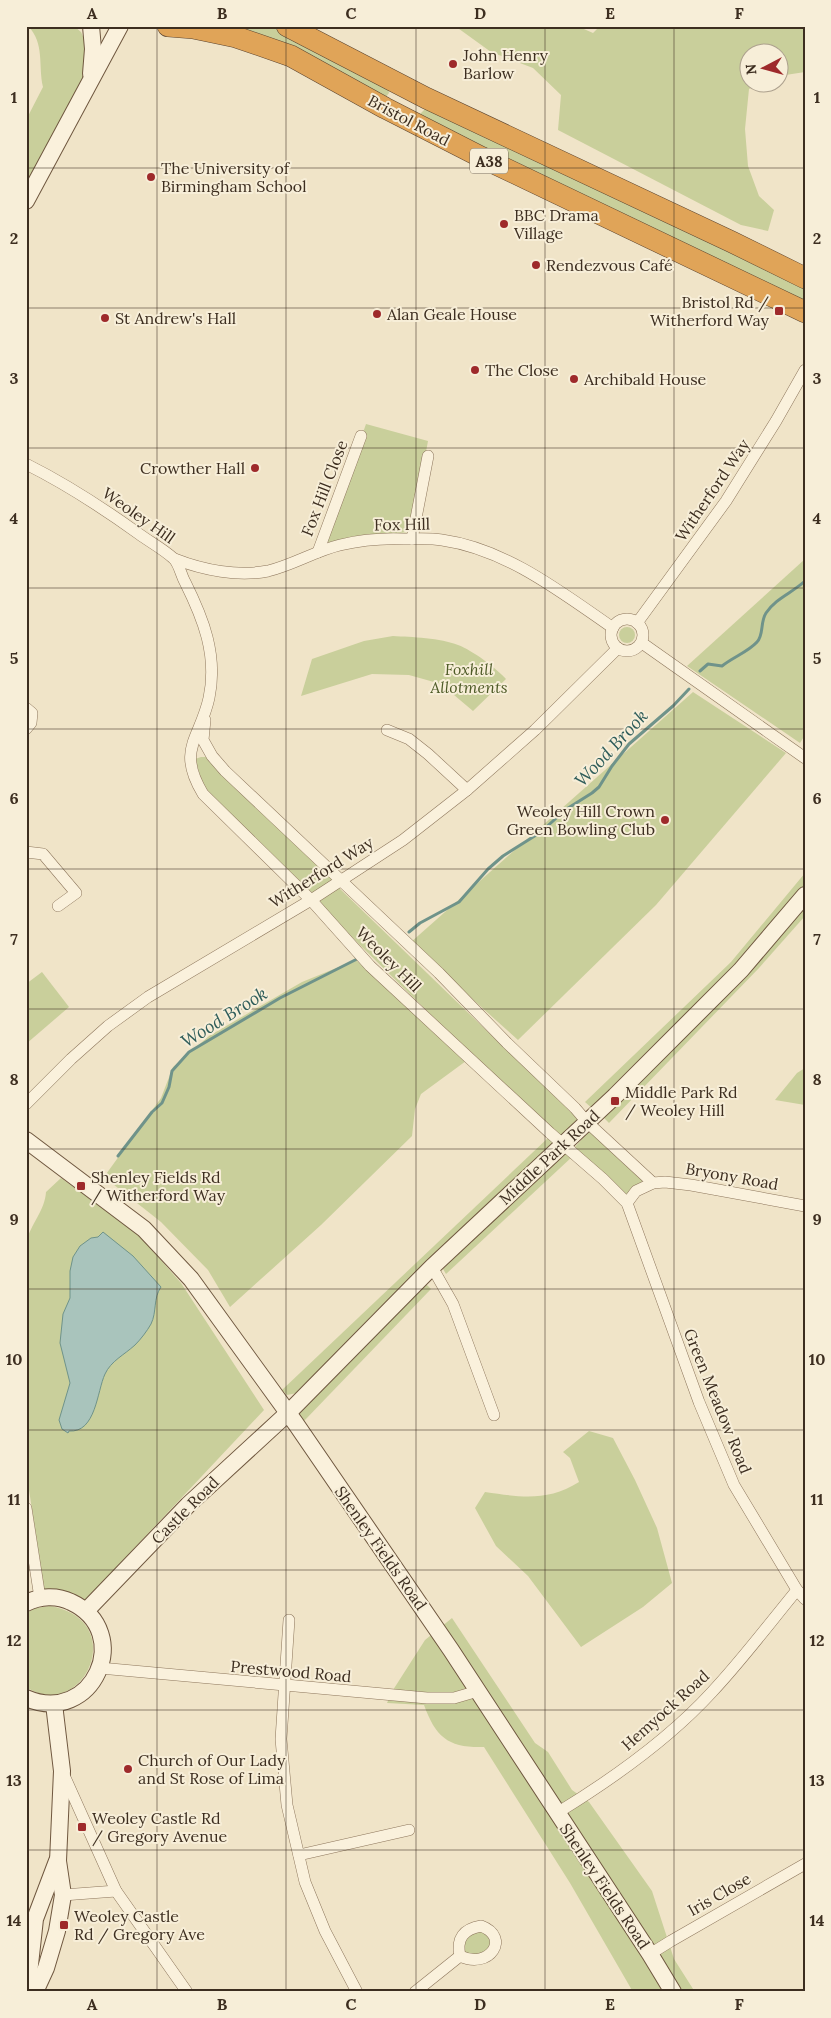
<svg xmlns="http://www.w3.org/2000/svg" width="831" height="2018" font-family="Lora,serif">
	<style>
		.green { fill: #c9cf9b }
		.water { fill: #a9c4bc; stroke: #6f938a }
		.lines { fill: none; stroke-linecap: round; stroke-linejoin: round }
		.stream { stroke: #6f938a; stroke-width: 3 }
		.street-casing { stroke: #8d765c; stroke-width: 12 }
		.secondary-casing { stroke: #6f573f; stroke-width: 18 }
		.highway-casing { stroke: #5b4430; stroke-width: 22 }
		.street { stroke: #faf1dc; stroke-width: 11 }
		.secondary { stroke: #faf1dc; stroke-width: 16 }
		.highway { stroke: #e0a458; stroke-width: 21 }
		.grid { fill: none; stroke: #3d2e20; stroke-width: 1; stroke-opacity: 0.55 }
		.poi-dot { fill: #9e2a2b; stroke: #f7eed8; stroke-width: 2 }
		.labels { text-anchor: middle; dominant-baseline: central; stroke-width: 4; stroke-linejoin: round; paint-order: stroke }
		.shield { fill: #f7eed8; stroke: #756857; stroke-width: 1 }
		.shield-label { font-size: 15px; font-weight: bold; fill: #3d2e20 }
		.poi-label { font-size: 16px; fill: #3d2e20; stroke: #f7eed8; text-anchor: start }
		.street-label { font-size: 16px; fill: #3d2e20; stroke: #f7eed8 }
		.park-label { font-size: 16px; font-style: italic; fill: #4d5a26; stroke: #f7eed8 }
		.water-label { font-size: 18px; font-style: italic; fill: #2f5d5a; stroke: #f7eed8 }
		.neatline { fill: none; stroke: #3d2e20; stroke-width: 2 }
		.grid-label { font-size: 16px; text-anchor: middle; font-weight: bold; fill: #3d2e20 }
	</style>
	<rect width="100%" height="100%" fill="#f0e4c8"/>
	<!-- green -->
	<g class="green">
		<path d="M28 26H74L81 32 86 43 87 69 26 188V120L43 87C38 66 45 43 28 26Z"/>
		<polygon points="219,26 277,26 387,83 389,93 386,97"/>
		<polygon points="455,26 577,26 593,33 600,26 746,26 753,29 758,26 805,26 805,72 779,76 778,52 748,52 748,82 761,83 749,89 745,129 748,166 759,196 774,210 768,231 741,225 558,130 561,95 533,68 491,52"/>
		<polygon points="430,104 805,285 803,304 677,245 419,115"/>
		<polygon points="366,424 428,441 411,532 356,536 324,545"/>
		<polygon points="805,559 805,735 800,743 687,666"/>
		<circle cx="627" cy="635" r="8"/>
		<path d="M393 636C411 637 441 638 458 645 472 650 496 668 506 679L473 711 441 684 409 675 372 674 301 696 312 659 364 641Z"/>
		<polygon points="693,692 786,753 656,905 518,1040 410,943"/>
		<polygon points="201,757 207,757 333,879 309,896 206,795 195,759"/>
		<polygon points="805,873 805,887 741,964 594,1110 585,1102 731,962"/>
		<polygon points="336,885 578,1119 562,1137 477,1060 314,900"/>
		<polygon points="805,901 805,916 759,968 609,1123 601,1115"/>
		<polygon points="356,960 466,1061 421,1094 415,1109 412,1136 321,1225 230,1307 208,1270 161,1222 104,1177 161,1098 173,1067 209,1036 302,982"/>
		<polygon points="42,972 69,1007 26,1044 26,984"/>
		<polygon points="805,1068 805,1105 775,1100 797,1073"/>
		<polygon points="590,1130 644,1180 625,1197 575,1147"/>
		<polygon points="549,1137 558,1143 297,1393 287,1395 282,1390"/>
		<polygon points="564,1149 573,1156 446,1274 443,1269"/>
		<path d="M61 1178 137 1233 181 1283 264 1410 78 1608 47 1595 44 1589 26 1470V1242C31 1224 45 1210 46 1192Z"/>
		<polygon points="425,1283 431,1289 304,1421 296,1412"/>
		<path d="M589 1431 613 1438 635 1480 657 1528 672 1583 643 1607 581 1647 528 1576 496 1546 475 1508 485 1492C520 1497 547 1502 579 1482L570 1458 563 1452Z"/>
		<path d="M50 1606C131 1620 83 1724 26 1687V1613L36 1608Z"/>
		<path d="M452 1618 535 1743 548 1752 572 1790 589 1802 652 1891 674 1959 695 1992H633L570 1883 484 1747C449 1748 436 1738 424 1705L387 1703 393 1690 425 1640Z"/>
		<polygon points="482,1929 493,1944 480,1957 464,1954 465,1937"/>
	</g>
	<!-- water -->
	<path class="water" d="M103 1232 133 1256 161 1287C153 1298 157 1312 151 1324 147 1331 141 1339 135 1345 124 1355 111 1361 105 1374 97 1391 96 1433 69 1431L68 1433 62 1429 59 1420 70 1383 60 1343 63 1314 70 1298V1271L73 1257 80 1246 91 1238 98 1237Z"/>
	<g class="lines">
		<!-- stream -->
		<g class="stream">
			<path d="M700 671 708 664 722 666C733 657 748 652 757 642 764 635 760 622 766 613 776 598 792 593 805 581"/>
			<polyline points="409,932 420,923 459,902 488,869 503,856 541,832 565,810 592,793 599,787 612,766 629,744 673,706 689,689"/>
			<polyline points="118,1156 152,1112 162,1103 169,1087 172,1071 189,1052 280,998 359,958"/>
		</g>
		<defs>
			<g id="street">
				<path d="M26 464C66 484 103 508 139 534 150 542 163 549 173 558 179 563 181 575 185 582 203 618 218 655 209 698 200 739 176 749 203 794L311 900 370 966 550 1133 603 1179 627 1203 699 1402 734 1485 797 1590 805 1599"/>
				<polyline points="412,539 428,456"/>
				<polyline points="318,552 361,436"/>
				<path d="M175 559C203 570 238 577 268 571 293 565 315 551 340 545 361 540 382 538 404 539 416 539 430 538 442 540 506 549 561 592 613 628"/>
				<circle cx="627" cy="635" r="16"/>
				<polyline points="637,623 726,501 776,421 805,370"/>
				<polyline points="642,643 805,758"/>
				<polyline points="26,708 32,713 31,723 26,729"/>
				<polyline points="205,720 203,740 212,756 225,771 439,973 507,1043 575,1108 587,1122 653,1183"/>
				<polyline points="387,730 409,739 428,754 467,790"/>
				<polyline points="26,852 43,854 76,893 58,906"/>
				<polyline points="26,1104 71,1059 108,1026 148,997 311,900 403,840 467,790 535,730 618,648"/>
				<polyline points="627,1203 636,1191 653,1183 665,1182 691,1185 805,1206"/>
				<polyline points="432,1267 453,1304 494,1415"/>
				<polyline points="26,1508 40,1598"/>
				<polyline points="289,1620 281,1739 287,1805 305,1882 325,1931 357,1992"/>
				<polyline points="100,1668 427,1698 454,1698 478,1691"/>
				<polyline points="63,1773 116,1891 187,1992"/>
				<path d="M557 1813C611 1780 669 1739 712 1692 742 1660 769 1624 797 1590"/>
				<polyline points="299,1855 409,1830"/>
				<polyline points="63,1895 116,1891"/>
				<path d="M481 1926C511 1937 490 1970 460 1956 456 1938 464 1929 481 1926Z"/>
				<polyline points="650,1954 671,1941 805,1864"/>
				<polyline points="415,1992 460,1956"/>
			</g>
			<g id="secondary">
				<polyline points="91,74 93,49 91,26"/>
				<polyline points="26,201 120,26"/>
				<polyline points="26,1140 144,1229 191,1279 296,1424 451,1650 650,1954 673,1992"/>
				<path d="M26 1603C40 1596 57 1595 71 1602 135 1632 93 1727 26 1698"/>
				<polyline points="86,1611 188,1505 288,1413 432,1267 615,1096 741,970 805,895"/>
				<polyline points="27,1992 35,1919 57,1861"/>
				<polyline points="35,1992 46,1968 57,1931 63,1895 58,1861 62,1771 54,1704"/>
			</g>
			<g id="highway">
				<polyline points="168,26 193,28 236,37 291,56 385,108 481,157 805,312"/>
				<polyline points="287,26 426,98 732,242 805,278"/>
			</g>
		</defs>
		<!-- street casing -->
		<use href="#street" class="street-casing"/>
		<!-- secondary casing -->
		<use href="#secondary" class="secondary-casing"/>
		<!-- highway casing -->
		<use href="#highway" class="highway-casing"/>
		<!-- street -->
		<use href="#street" class="street"/>
		<!-- secondary -->
		<use href="#secondary" class="secondary"/>
		<!-- highway -->
		<use href="#highway" class="highway"/>
	</g>
	<!-- grid -->
	<path class="grid" d="M157 26V1992M286 26V1992M416 26V1992M545 26V1992M674 26V1992M26 168H805M26 308H805M26 448H805M26 588H805M26 729H805M26 869H805M26 1009H805M26 1149H805M26 1289H805M26 1430H805M26 1570H805M26 1710H805M26 1850H805"/>
	<!-- markers -->
	<g class="poi-dot">
		<circle cx="453" cy="64" r="5"/>
		<circle cx="151" cy="177" r="5"/>
		<circle cx="504" cy="224" r="5"/>
		<circle cx="536" cy="265" r="5"/>
		<rect x="774" y="306" width="10" height="10" rx="2.5"/>
		<circle cx="377" cy="314" r="5"/>
		<circle cx="105" cy="318" r="5"/>
		<circle cx="475" cy="370" r="5"/>
		<circle cx="574" cy="379" r="5"/>
		<circle cx="255" cy="468" r="5"/>
		<circle cx="665" cy="820" r="5"/>
		<rect x="610" y="1096" width="10" height="10" rx="2.5"/>
		<rect x="76" y="1181" width="10" height="10" rx="2.5"/>
		<circle cx="128" cy="1769" r="5"/>
		<rect x="77" y="1822" width="10" height="10" rx="2.5"/>
		<rect x="59" y="1920" width="10" height="10" rx="2.5"/>
	</g>
	<g class="labels">
		<!-- shield labels -->
		<rect class="shield" x="470" y="148.5" width="38" height="25" rx="4"/>
		<g class="shield-label">
			<text x="489" y="161">A38</text>
		</g>
		<!-- poi labels -->
		<g class="poi-label">
			<text x="463" y="55">John Henry<tspan x="463" dy="18">Barlow</tspan></text>
			<text x="161" y="168">The University of<tspan x="161" dy="18">Birmingham School</tspan></text>
			<text x="514" y="215">BBC Drama<tspan x="514" dy="18">Village</tspan></text>
			<text x="546" y="265">Rendezvous Café</text>
			<text x="769" y="302" text-anchor="end">Bristol Rd /<tspan x="769" dy="18">Witherford Way</tspan></text>
			<text x="387" y="314">Alan Geale House</text>
			<text x="115" y="318">St Andrew's Hall</text>
			<text x="485" y="370">The Close</text>
			<text x="584" y="379">Archibald House</text>
			<text x="245" y="468" text-anchor="end">Crowther Hall</text>
			<text x="655" y="811" text-anchor="end">Weoley Hill Crown<tspan x="655" dy="18">Green Bowling Club</tspan></text>
			<text x="625" y="1092">Middle Park Rd<tspan x="625" dy="18">/ Weoley Hill</tspan></text>
			<text x="91" y="1177">Shenley Fields Rd<tspan x="91" dy="18">/ Witherford Way</tspan></text>
			<text x="138" y="1760">Church of Our Lady<tspan x="138" dy="18">and St Rose of Lima</tspan></text>
			<text x="92" y="1818">Weoley Castle Rd<tspan x="92" dy="18">/ Gregory Avenue</tspan></text>
			<text x="74" y="1916">Weoley Castle<tspan x="74" dy="18">Rd / Gregory Ave</tspan></text>
		</g>
		<!-- street labels -->
		<g class="street-label">
			<text transform="translate(409 120) rotate(28)">Bristol Road</text>
			<text transform="translate(324 488) rotate(-69)">Fox Hill Close</text>
			<text transform="translate(712 490) rotate(-56)">Witherford Way</text>
			<text transform="translate(139 515) rotate(35)">Weoley Hill</text>
			<text transform="translate(402 524) rotate(-1)">Fox Hill</text>
			<text transform="translate(321 872) rotate(-32)">Witherford Way</text>
			<text transform="translate(389 959) rotate(45)">Weoley Hill</text>
			<text transform="translate(549 1157) rotate(-43)">Middle Park Road</text>
			<text transform="translate(732 1176) rotate(10)">Bryony Road</text>
			<text transform="translate(718 1401) rotate(68)">Green Meadow Road</text>
			<text transform="translate(185 1510) rotate(-45)">Castle Road</text>
			<text transform="translate(381 1548) rotate(55)">Shenley Fields Road</text>
			<text transform="translate(291 1671) rotate(5)">Prestwood Road</text>
			<text transform="translate(665 1710) rotate(-42)">Hemyock Road</text>
			<text transform="translate(605 1886) rotate(56)">Shenley Fields Road</text>
			<text transform="translate(719 1894) rotate(-30)">Iris Close</text>
		</g>
		<!-- park labels -->
		<g class="park-label">
			<text x="469" y="669">Foxhill<tspan x="469" dy="18">Allotments</tspan></text>
		</g>
		<!-- water labels -->
		<g class="water-label">
			<text transform="translate(611 748) rotate(-47)">Wood Brook</text>
			<text transform="translate(224 1017) rotate(-32)">Wood Brook</text>
		</g>
	</g>
	<!-- border -->
	<rect width="831" height="2018" fill="none" stroke="#f7eed8" stroke-width="55"/>
	<!-- north arrow -->
	<g transform="translate(764 68) rotate(264)"><circle r="24" fill="#f7eed8" stroke="#ada18e"/>
	<path d="M0-4L9 19L0 12L-9 19Z" fill="#9e2a2b"/>
	<text y="-8" font-size="14" font-weight="bold" text-anchor="middle" fill="#3d2e20">N</text>
	</g>
	<rect x="28" y="28" width="776" height="1962" class="neatline"/>
	<g class="grid-label">
		<text x="92" y="19">A</text>
		<text x="222" y="19">B</text>
		<text x="351" y="19">C</text>
		<text x="480" y="19">D</text>
		<text x="610" y="19">E</text>
		<text x="739" y="19">F</text>
		<text x="14" y="103">1</text>
		<text x="817" y="103">1</text>
		<text x="14" y="244">2</text>
		<text x="817" y="244">2</text>
		<text x="14" y="384">3</text>
		<text x="817" y="384">3</text>
		<text x="14" y="524">4</text>
		<text x="817" y="524">4</text>
		<text x="14" y="664">5</text>
		<text x="817" y="664">5</text>
		<text x="14" y="804">6</text>
		<text x="817" y="804">6</text>
		<text x="14" y="945">7</text>
		<text x="817" y="945">7</text>
		<text x="14" y="1085">8</text>
		<text x="817" y="1085">8</text>
		<text x="14" y="1225">9</text>
		<text x="817" y="1225">9</text>
		<text x="14" y="1365">10</text>
		<text x="817" y="1365">10</text>
		<text x="14" y="1505">11</text>
		<text x="817" y="1505">11</text>
		<text x="14" y="1646">12</text>
		<text x="817" y="1646">12</text>
		<text x="14" y="1786">13</text>
		<text x="817" y="1786">13</text>
		<text x="14" y="1926">14</text>
		<text x="817" y="1926">14</text>
		<text x="92" y="2010">A</text>
		<text x="222" y="2010">B</text>
		<text x="351" y="2010">C</text>
		<text x="480" y="2010">D</text>
		<text x="610" y="2010">E</text>
		<text x="739" y="2010">F</text>
	</g>
</svg>
